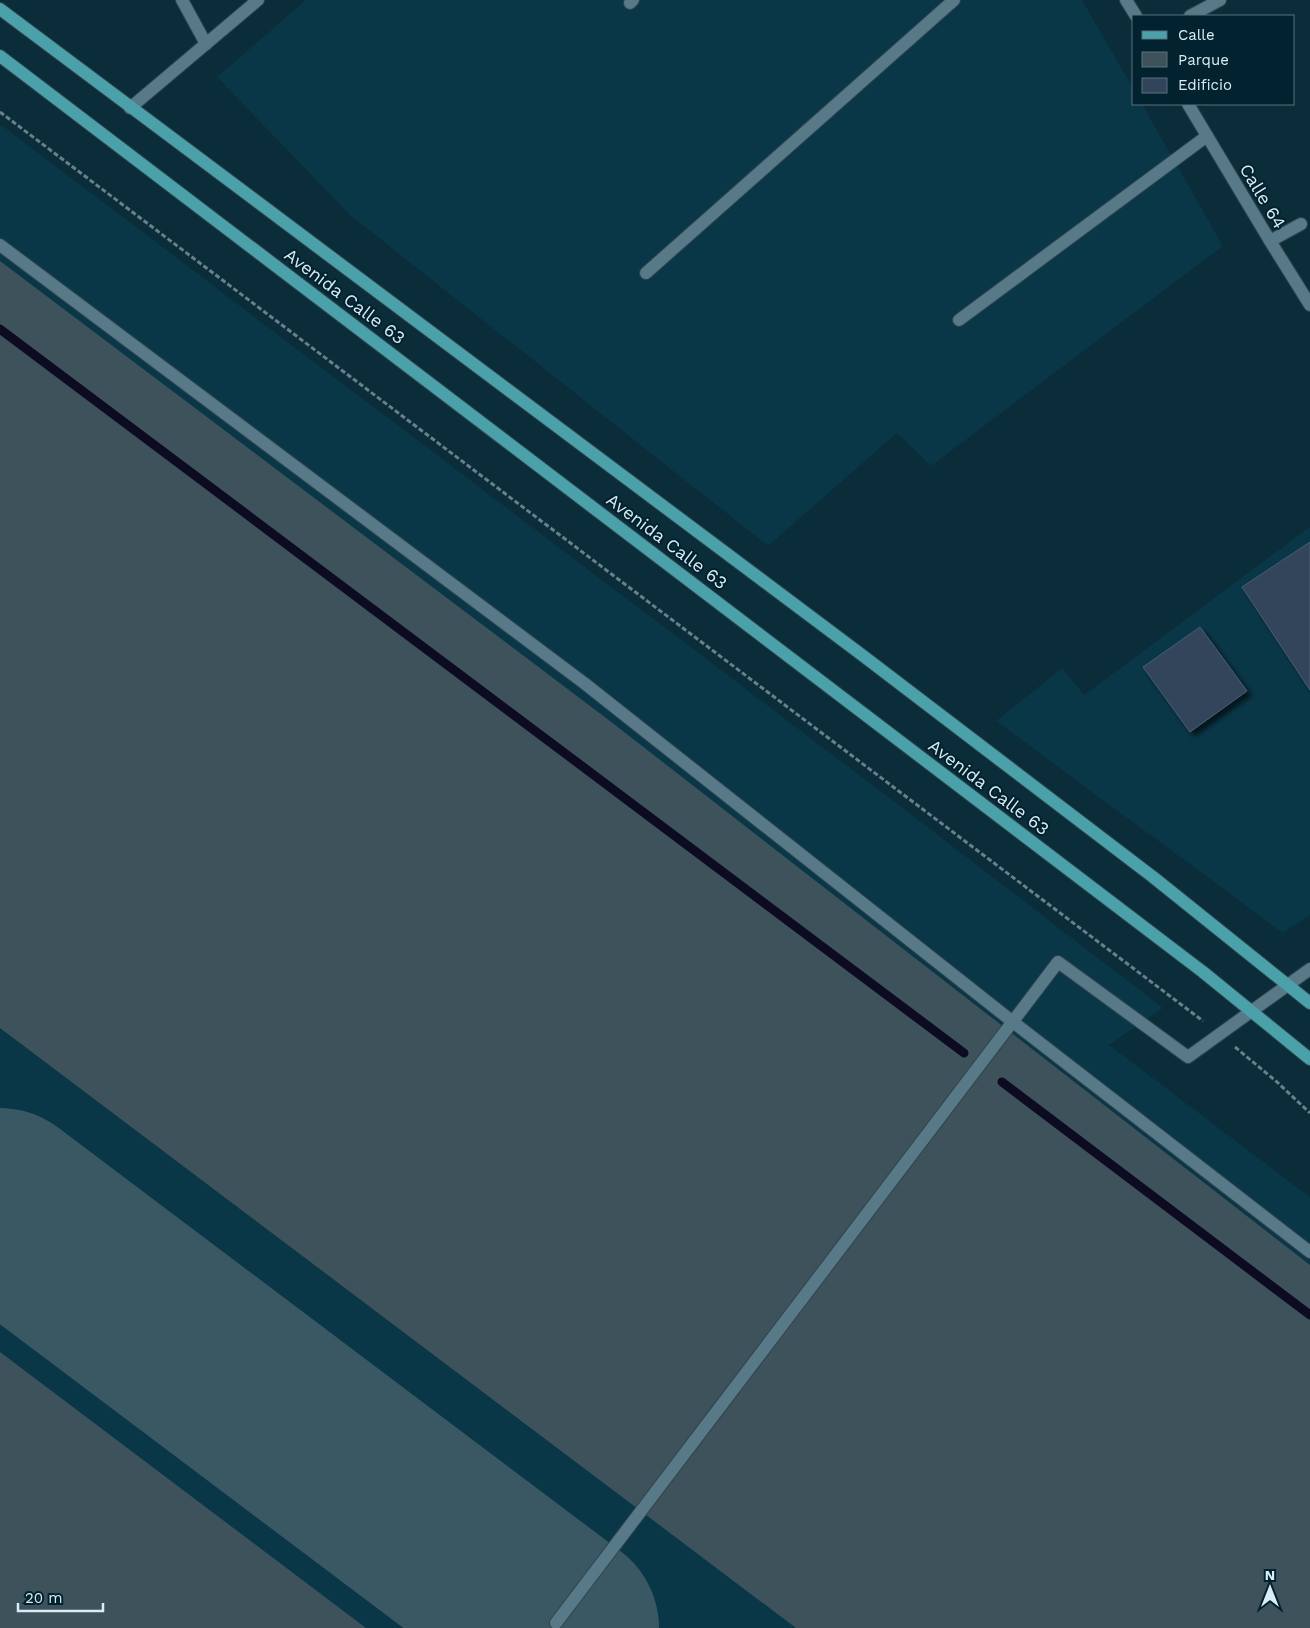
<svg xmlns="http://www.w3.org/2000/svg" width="1310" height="1628" font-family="'Work Sans',sans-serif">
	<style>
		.built { fill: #093747 }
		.green { fill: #3e525b }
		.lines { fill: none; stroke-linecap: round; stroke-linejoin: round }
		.stream { stroke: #0d0b22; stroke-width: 9 }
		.runway { stroke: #3a5864; stroke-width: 192 }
		.building { fill: #32445a; stroke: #4a5c73; filter: url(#shadow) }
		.minor-casing { stroke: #30444c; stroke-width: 14 }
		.major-casing { stroke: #30444c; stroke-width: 14 }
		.path { stroke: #67818c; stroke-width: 3; stroke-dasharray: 5 2.5; stroke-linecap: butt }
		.minor { stroke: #587987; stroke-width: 12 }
		.major { stroke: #4ba1a9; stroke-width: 12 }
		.labels { text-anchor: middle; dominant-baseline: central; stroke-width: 4; stroke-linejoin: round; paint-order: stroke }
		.street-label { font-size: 18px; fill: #daecf4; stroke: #01222e }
	</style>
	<defs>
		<filter id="shadow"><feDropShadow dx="4.5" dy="4.5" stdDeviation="2.5" flood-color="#0009"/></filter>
	</defs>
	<rect width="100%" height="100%" fill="#0b2c39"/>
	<!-- built -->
	<g class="built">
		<polygon points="306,0 1082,0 1134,90 1134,104 1142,104 1223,246 931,466 897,433 768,546 350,215 217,77"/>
		<polygon points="0,124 887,796 1163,1008 1109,1045 1310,1197 1310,1628 0,1628"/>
		<polygon points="1310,527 1310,915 1283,933 996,721 1062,668 1084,695"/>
	</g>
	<!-- green -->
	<g class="green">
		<polygon points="0,261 610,721 1310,1265 1310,1628 796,1628 0,1028"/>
		<polygon points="0,1352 366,1628 0,1628"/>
	</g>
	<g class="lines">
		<!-- stream -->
		<g class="stream">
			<polyline points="0,329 964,1053"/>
			<polyline points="1002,1082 1310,1315"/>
		</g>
		<!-- runway -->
		<polyline class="runway" points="0,1204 563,1628"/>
	</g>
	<!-- building -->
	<g class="building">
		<polygon points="1310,542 1310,690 1242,587"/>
		<polygon points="1200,627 1247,691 1190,732 1143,667"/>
	</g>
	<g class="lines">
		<defs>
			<g id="minor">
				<polyline points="182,0 206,44"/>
				<polyline points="1126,0 1136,16"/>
				<polyline points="630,3 633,0"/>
				<polyline points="1190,16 1220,0"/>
				<polyline points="1188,104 1270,241 1310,305"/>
				<polyline points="130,108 258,0"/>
				<polyline points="1270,241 1301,224"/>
				<polyline points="0,245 584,683 1013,1022 1310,1252"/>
				<polyline points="646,273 954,0"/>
				<polyline points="959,320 1207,136"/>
				<polyline points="556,1623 1058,962 1188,1057 1310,969"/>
			</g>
			<g id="major">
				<polyline points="0,9 862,655 1153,877 1310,1003"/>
				<polyline points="0,56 1203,972 1310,1059"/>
			</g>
		</defs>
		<!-- minor casing -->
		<use href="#minor" class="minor-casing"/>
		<!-- major casing -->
		<use href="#major" class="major-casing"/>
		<!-- path -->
		<g class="path">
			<polyline points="0,112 1203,1021"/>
			<polyline points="1235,1047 1277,1082 1310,1113"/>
		</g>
		<!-- minor -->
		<use href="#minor" class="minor"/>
		<!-- major -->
		<use href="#major" class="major"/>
	</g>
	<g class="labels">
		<!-- street labels -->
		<g class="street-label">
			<text transform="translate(1263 196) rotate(59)">Calle 64</text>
			<text transform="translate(345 296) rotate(37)">Avenida Calle 63</text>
			<text transform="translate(667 541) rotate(37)">Avenida Calle 63</text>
			<text transform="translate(989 787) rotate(37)">Avenida Calle 63</text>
		</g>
	</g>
	<!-- legend -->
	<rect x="1132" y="15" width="162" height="90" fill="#01222e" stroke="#58737d"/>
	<rect x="1142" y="31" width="25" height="8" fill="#4ba1a9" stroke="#58737d"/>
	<text x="1178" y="40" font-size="15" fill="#daecf4">Calle</text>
	<rect x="1142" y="52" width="25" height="15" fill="#3e525b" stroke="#58737d"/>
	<text x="1178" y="65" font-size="15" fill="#daecf4">Parque</text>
	<rect x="1142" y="78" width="25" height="15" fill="#32445a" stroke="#58737d"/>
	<text x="1178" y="90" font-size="15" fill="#daecf4">Edificio</text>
	<!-- north arrow -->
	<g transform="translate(1270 1588)" stroke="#01222e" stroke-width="4" paint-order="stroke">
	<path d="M0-4L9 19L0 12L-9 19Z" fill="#daecf4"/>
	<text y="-8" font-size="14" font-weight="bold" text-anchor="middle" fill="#daecf4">N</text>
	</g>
	<!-- scale -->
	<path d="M18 1603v8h85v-8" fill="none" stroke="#daecf4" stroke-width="2.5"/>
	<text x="25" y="1603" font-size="15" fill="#daecf4" stroke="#01222e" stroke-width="4" paint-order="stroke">20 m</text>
</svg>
